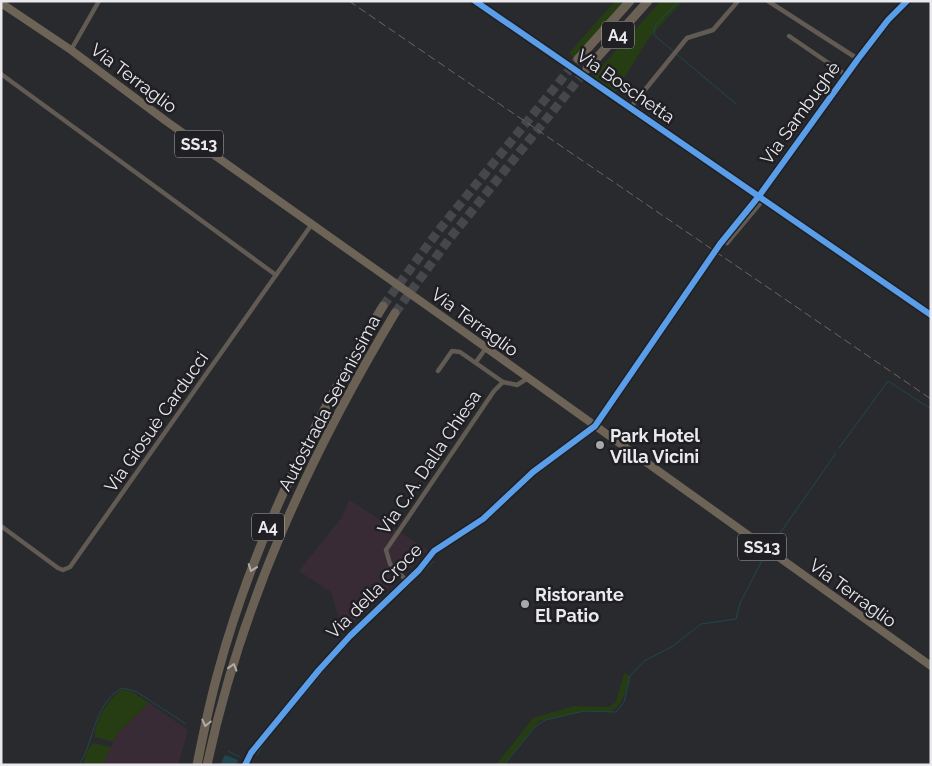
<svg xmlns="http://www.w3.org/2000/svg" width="932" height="766" font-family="Raleway,sans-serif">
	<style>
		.industrial { fill: #392b35 }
		.green { fill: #263c12 }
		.water { fill: #204750 }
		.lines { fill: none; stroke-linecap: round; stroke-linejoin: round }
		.stream { stroke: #204750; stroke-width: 1 }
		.tertiary-tunnel { stroke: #46474a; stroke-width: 5.5; stroke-dasharray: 5.5 3; stroke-linecap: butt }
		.motorway-tunnel { stroke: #46474a; stroke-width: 9; stroke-dasharray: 9 4.5; stroke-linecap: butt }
		.minor { stroke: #615b53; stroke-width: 4.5 }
		.tertiary { stroke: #615b53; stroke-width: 5.5 }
		.primary { stroke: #6d6356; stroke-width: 8 }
		.motorway { stroke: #6a6053; stroke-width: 9 }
		.rail { stroke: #696663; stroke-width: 1; stroke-dasharray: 8 4; stroke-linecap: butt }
		.cycleway-casing { stroke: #1f1f24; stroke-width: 9 }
		.cycleway { stroke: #5a9eea; stroke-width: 6 }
		.oneway { stroke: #b0aca8 }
		.poi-dot { fill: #a6a7aa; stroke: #1f1f24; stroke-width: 2 }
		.labels { text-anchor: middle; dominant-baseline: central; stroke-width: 5; stroke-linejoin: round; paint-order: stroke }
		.shield { fill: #1f1f24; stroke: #adadb1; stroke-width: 1 }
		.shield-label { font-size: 16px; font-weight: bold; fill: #eaeaee }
		.street-label { font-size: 18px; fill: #eaeaee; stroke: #1f1f24 }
		.poi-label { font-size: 18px; font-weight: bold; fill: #eaeaee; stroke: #1f1f24; text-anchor: start }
	</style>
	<rect width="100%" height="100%" fill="#292a2d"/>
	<!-- industrial -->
	<g class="industrial">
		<polygon points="349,500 428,550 343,632 331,592 299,571 342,517"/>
		<polygon points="149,703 188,730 178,765 103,765 117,734"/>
	</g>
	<!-- green -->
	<g class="green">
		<polygon points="615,1 624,1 574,58 569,53"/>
		<polygon points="661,1 683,1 648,39 616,92 593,76"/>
		<path d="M624 673 630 676C625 692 625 702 611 712L585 711 539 721 504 765H496L533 718 574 706 609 707 616 702Z"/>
		<path d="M122 689 134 693 149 703 117 734 113 742 95 737C94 720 109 699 122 689Z"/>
		<polygon points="93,743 111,747 103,765 83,765 87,751"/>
	</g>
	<!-- water -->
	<polygon class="water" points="225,755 238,760 236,765 220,765"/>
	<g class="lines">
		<!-- stream -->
		<g class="stream">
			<polyline points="678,1 655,26 654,35 736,104"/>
			<polyline points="839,448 888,381 931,409"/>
			<polyline points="771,546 836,453"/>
			<polyline points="228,751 240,757"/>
			<polyline points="257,755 264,743 347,643 434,561"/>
			<path d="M79 765C95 741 93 704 122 688L137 692 186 724"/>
			<polyline points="504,765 535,727 545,720 584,711 616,712 624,702 630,676 644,661 673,646 701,624 736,619 740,603 765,555"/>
		</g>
		<!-- tertiary-tunnel -->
		<polyline class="tertiary-tunnel" points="708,260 720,244"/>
		<!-- motorway-tunnel -->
		<g class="motorway-tunnel">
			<polyline points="383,306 439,230 578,59"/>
			<polyline points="395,313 450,238 587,69"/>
		</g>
		<!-- minor -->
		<g class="minor">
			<polyline points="475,1 931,315"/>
			<polyline points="768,1 858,59"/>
			<polyline points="789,36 846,75"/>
			<polyline points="71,50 99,1"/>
			<polyline points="1,74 276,275"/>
			<polyline points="631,107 687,38 713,30 738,1"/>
			<polyline points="727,243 763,200"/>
			<polyline points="476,362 486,348"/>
			<polyline points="438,371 452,351 460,352 503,382"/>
			<polyline points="1,526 58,568 63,570 70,567 312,224"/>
			<polyline points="407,581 390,564 386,550 494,391 503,382 517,385 528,378"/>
			<polyline points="245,765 251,753 319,670 350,636 419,570 434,551 483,519 533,472 595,426"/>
		</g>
		<!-- tertiary -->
		<g class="tertiary">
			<path d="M720 244C758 197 793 149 828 100 853 66 877 31 907 1"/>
			<polyline points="595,426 708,260"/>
		</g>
		<!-- primary -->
		<polyline class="primary" points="1,3 71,50 166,121 460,329 931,666"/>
		<!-- motorway -->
		<g class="motorway">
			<polyline points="578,59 630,1"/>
			<polyline points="587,69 648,1"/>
			<path d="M197 765C203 735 209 705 217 676 252 544 313 422 383 306"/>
			<path d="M207 765C242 601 310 455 395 313"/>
		</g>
		<!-- rail -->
		<polyline class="rail" points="349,1 931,399"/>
		<defs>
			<g id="cycleway">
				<polyline points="475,1 931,315"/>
				<polyline points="245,765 251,753 319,670 350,636 419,570 434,551 483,519 533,472 595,426 720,244 759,196 858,59 888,20 907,1"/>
			</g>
		</defs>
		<!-- cycleway casing -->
		<use href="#cycleway" class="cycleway-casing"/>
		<!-- cycleway -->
		<use href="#cycleway" class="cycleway"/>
	</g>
	<!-- one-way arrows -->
	<defs><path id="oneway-chevron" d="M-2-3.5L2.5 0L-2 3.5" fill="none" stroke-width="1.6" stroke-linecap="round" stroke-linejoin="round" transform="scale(1.25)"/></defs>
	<g class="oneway">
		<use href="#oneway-chevron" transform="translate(252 568) rotate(110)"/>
		<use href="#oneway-chevron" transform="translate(233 667) rotate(-73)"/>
		<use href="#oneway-chevron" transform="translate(206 723) rotate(103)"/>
	</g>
	<!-- markers -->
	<g class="poi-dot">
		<circle cx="600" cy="445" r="5"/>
		<circle cx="525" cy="604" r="5"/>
	</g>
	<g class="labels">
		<!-- shield labels -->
		<g class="shield">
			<rect x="602" y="21.5" width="32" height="27" rx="4"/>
			<rect x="175" y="130.5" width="48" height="27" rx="4"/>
			<rect x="252" y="513.5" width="32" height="27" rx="4"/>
			<rect x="738" y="533.5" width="48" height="27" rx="4"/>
		</g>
		<g class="shield-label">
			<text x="618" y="35">A4</text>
			<text x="199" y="144">SS13</text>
			<text x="268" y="527">A4</text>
			<text x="762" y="547">SS13</text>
		</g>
		<!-- street labels -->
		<g class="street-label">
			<text transform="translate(134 78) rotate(37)">Via Terraglio</text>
			<text transform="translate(626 86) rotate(35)">Via Boschetta</text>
			<text transform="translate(800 113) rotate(-54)">Via Sambughè</text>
			<text transform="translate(475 322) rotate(36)">Via Terraglio</text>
			<text transform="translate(329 403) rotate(-62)">Autostrada Serenissima</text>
			<text transform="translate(156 422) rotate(-55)">Via Giosuè Carducci</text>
			<text transform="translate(429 462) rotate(-56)">Via C.A. Dalla Chiesa</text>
			<text transform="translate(374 591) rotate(-45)">Via della Croce</text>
			<text transform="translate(853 593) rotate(36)">Via Terraglio</text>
		</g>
		<!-- poi labels -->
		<g class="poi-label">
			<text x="610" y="435">Park Hotel<tspan x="610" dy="21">Villa Vicini</tspan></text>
			<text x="535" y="594">Ristorante<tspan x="535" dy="21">El Patio</tspan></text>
		</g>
	</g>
	<!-- border -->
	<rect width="932" height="766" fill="none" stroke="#eaeaee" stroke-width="5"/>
</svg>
